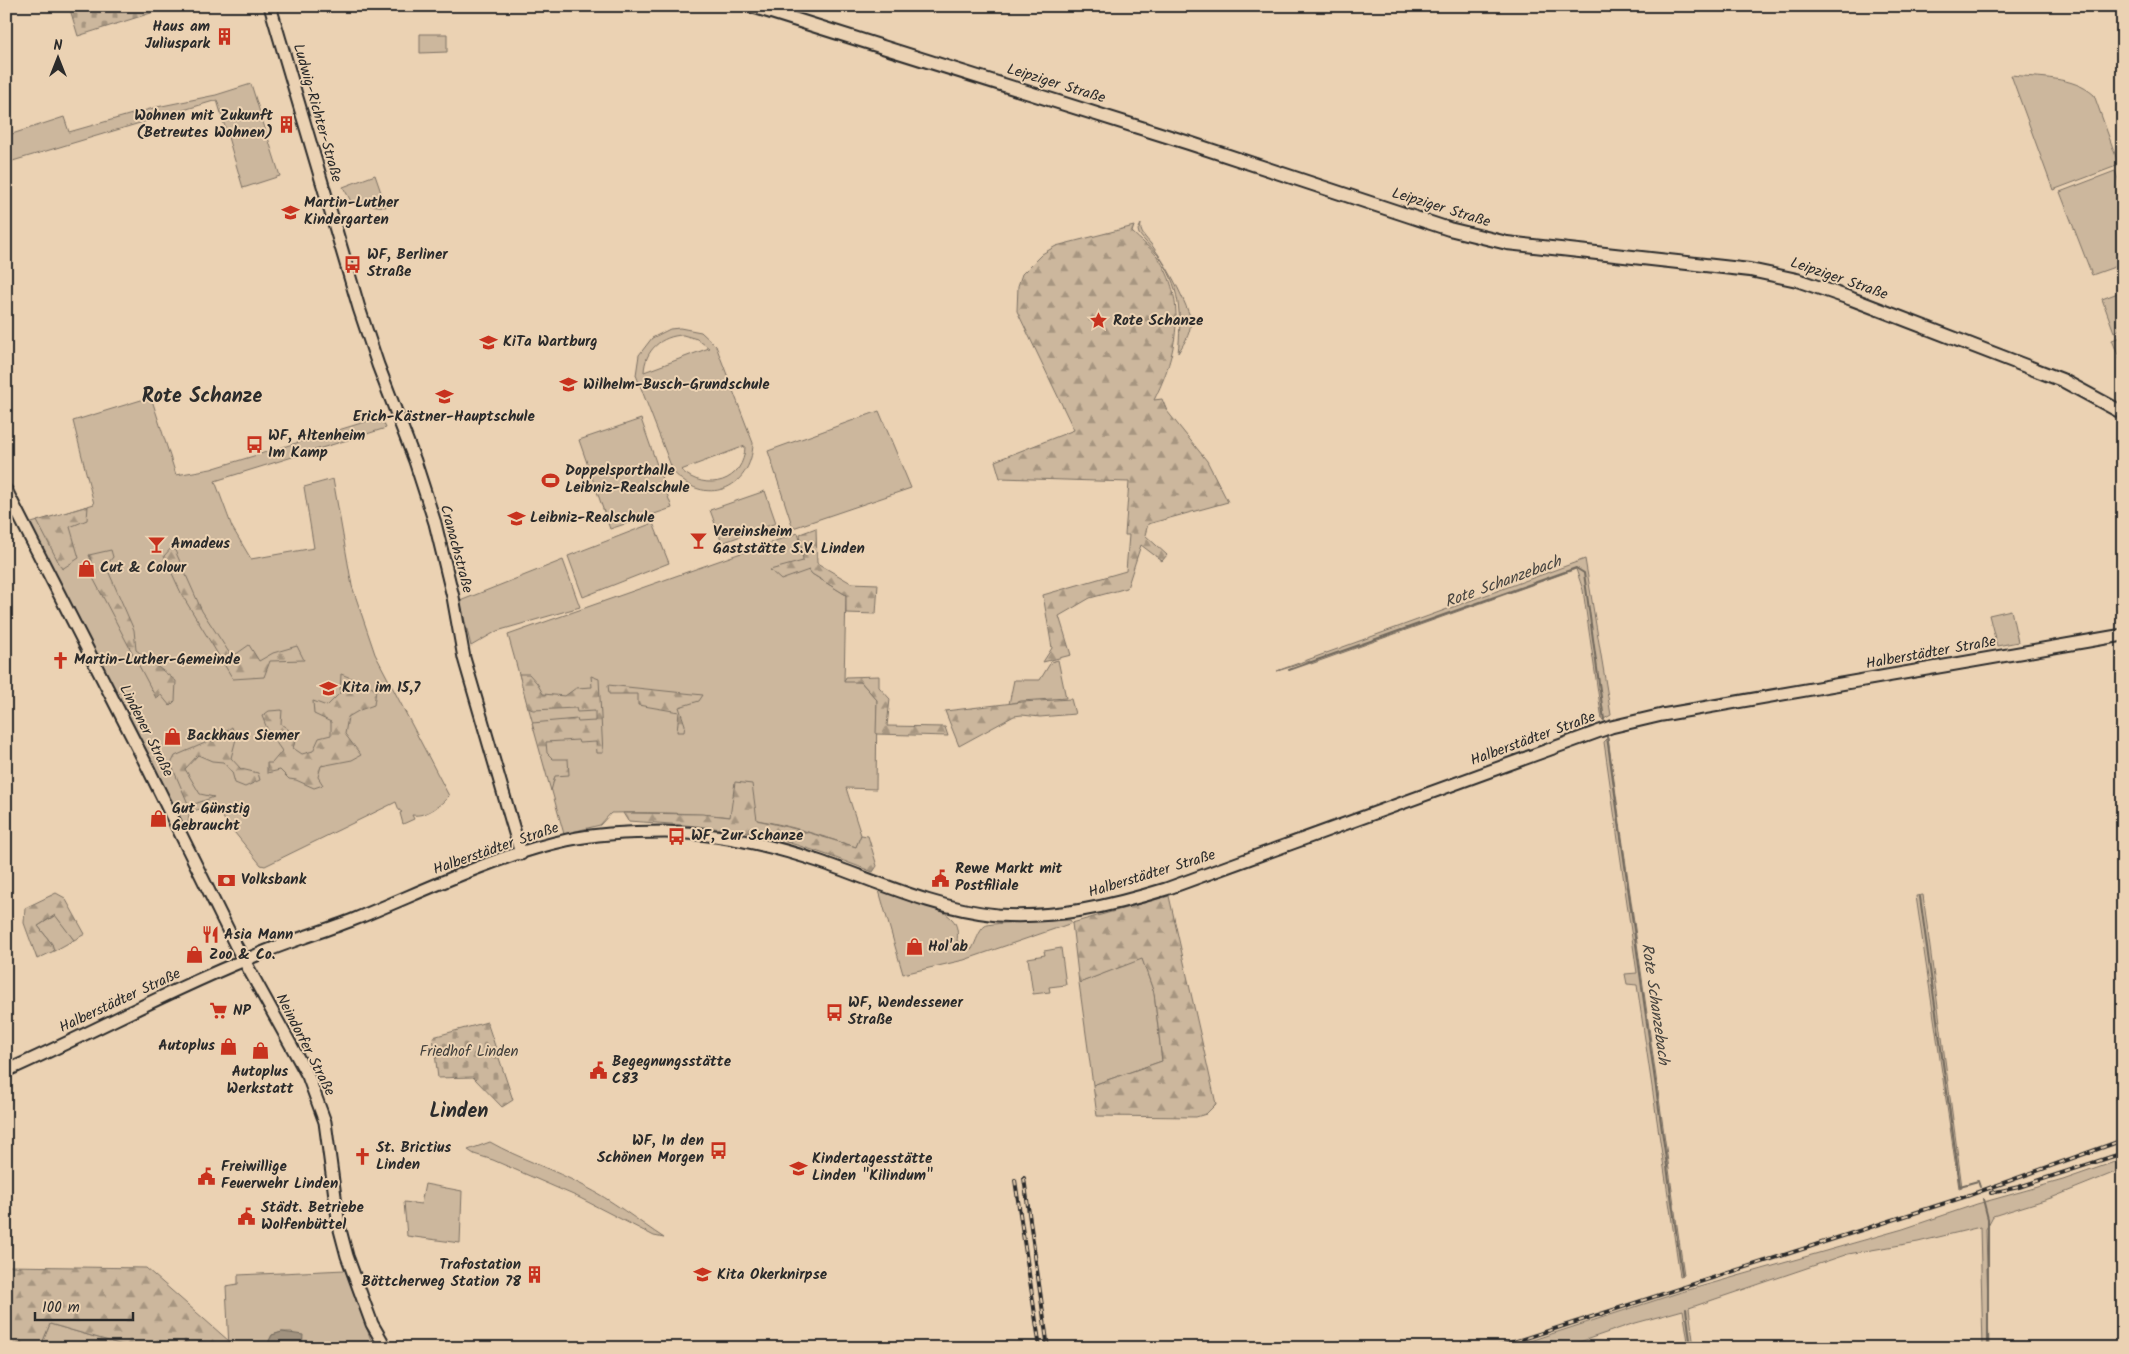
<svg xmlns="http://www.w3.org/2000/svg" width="2129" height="1354" font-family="Kalam,sans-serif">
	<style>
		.green { fill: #ccb79d; stroke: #7c7164; fill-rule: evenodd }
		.forest { fill: url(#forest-firs); stroke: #7c7164 }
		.cemetery { fill: url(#cemetery-stones); stroke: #7c7164 }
		.water { fill: #a1927f; stroke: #72695d }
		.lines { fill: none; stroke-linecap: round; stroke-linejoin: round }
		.stream { stroke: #72695d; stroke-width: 2 }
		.secondary-casing { stroke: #2b2b2b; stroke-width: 15 }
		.primary-casing { stroke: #2b2b2b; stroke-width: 16 }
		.secondary { stroke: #ebd2b3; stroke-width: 11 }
		.primary { stroke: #ebd2b3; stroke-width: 12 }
		.rail-casing { stroke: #2b2b2b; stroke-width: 4 }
		.rail { stroke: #ebd2b3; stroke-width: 2; stroke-dasharray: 5.5; stroke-linecap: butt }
		.labels { text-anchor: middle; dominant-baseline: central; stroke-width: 4; stroke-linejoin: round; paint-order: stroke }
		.poi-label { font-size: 15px; font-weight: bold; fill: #2b2b2b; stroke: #ebd2b3; text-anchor: start }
		.street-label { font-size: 15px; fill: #2b2b2b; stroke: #ebd2b3 }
		.park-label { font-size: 15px; fill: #43403c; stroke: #ebd2b3 }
		.water-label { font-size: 16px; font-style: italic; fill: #484540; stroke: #ebd2b3 }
		.district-label { font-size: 20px; font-weight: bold; fill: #2b2b2b; stroke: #ebd2b3 }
	</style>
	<defs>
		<pattern id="forest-firs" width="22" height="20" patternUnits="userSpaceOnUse" patternTransform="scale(1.25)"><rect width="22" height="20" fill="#ccb79d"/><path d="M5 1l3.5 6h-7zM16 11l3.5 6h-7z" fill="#a69580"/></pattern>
		<pattern id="cemetery-stones" width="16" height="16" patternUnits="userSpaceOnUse" patternTransform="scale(1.25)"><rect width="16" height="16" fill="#ccb79d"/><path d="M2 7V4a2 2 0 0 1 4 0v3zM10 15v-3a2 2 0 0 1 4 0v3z" fill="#a69580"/></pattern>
	</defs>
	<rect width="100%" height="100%" fill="#ebd2b3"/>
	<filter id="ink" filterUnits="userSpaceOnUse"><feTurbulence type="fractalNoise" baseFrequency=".02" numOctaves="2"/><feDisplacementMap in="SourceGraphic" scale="10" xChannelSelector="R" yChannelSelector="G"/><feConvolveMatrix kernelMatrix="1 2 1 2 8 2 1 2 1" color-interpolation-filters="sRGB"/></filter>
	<g filter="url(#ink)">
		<!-- green -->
		<g class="green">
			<polygon points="420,34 447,34 447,52 420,53"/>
			<path d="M2011 75C2039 78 2073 76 2094 95L2119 165 2053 190Z"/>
			<polygon points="251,84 280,176 243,188 217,100 6,163 6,136 64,117 69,132 157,107 216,95"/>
			<polygon points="2115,171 2123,192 2123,264 2092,275 2060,192"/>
			<polygon points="375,175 386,207 352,203 343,187"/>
			<path d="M1141 224C1139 232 1146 238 1151 244 1168 267 1180 290 1190 316 1193 330 1185 342 1178 353 1182 318 1180 284 1158 255 1152 248 1145 242 1139 234L1138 230Z"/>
			<polygon points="2123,291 2123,328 2114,332 2102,299"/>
			<path d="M680 328 701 332 716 346 753 443C752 490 703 508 673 471L636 375 639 355 652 338 670 329ZM683 335 697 339 709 348 644 372C645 350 661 336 683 335ZM745 446C745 482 706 493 681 470Z"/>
			<polygon points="2123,336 2123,367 2112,340"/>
			<path d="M151 397 176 475 211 469 381 417 386 428 215 481 232 527 251 559 314 548 304 487 333 479 352 586 375 654 449 796C440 806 426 817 412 815L414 819 403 824 400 813 402 812 399 810 396 802 265 866 261 865 226 822 215 805 189 812C188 822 190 829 181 834L25 525 94 504 73 421Z"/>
			<polygon points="879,411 911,488 793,528 768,451"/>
			<polygon points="641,419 672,508 610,529 579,440"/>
			<polygon points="765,491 776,523 722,543 710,510"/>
			<polygon points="653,523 669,563 583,597 568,556"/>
			<path d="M798 533 809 570 812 574 846 595 844 681 861 682 877 700 876 789 846 788 861 835 856 847C824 837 790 825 756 820 709 813 659 812 611 813L600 825 564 834 508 635Z"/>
			<polygon points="1585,559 1611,715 1602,720 1583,590 1576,569 1311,664 1310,661 1277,671"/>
			<polygon points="563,560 580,607 497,631 471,646 460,601"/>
			<polygon points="2011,610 2018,642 1997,646 1989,615"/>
			<polygon points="1058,660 1066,698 1021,701 1009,704 1014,680 1040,680 1051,662"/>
			<polygon points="1608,738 1684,1275 1680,1276 1637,985 1627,984 1625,974 1637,973 1604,742"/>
			<path d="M878 887C898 894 938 904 952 919 958 925 958 934 957 941L972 949C976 942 979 930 985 926 989 922 1058 921 1070 920L1072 923 964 960 903 974Z"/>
			<polygon points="1923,895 1962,1187 1959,1188 1916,896"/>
			<polygon points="56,915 74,940 54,951 52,944 38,926"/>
			<polygon points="1061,948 1066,985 1049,987 1050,992 1033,994 1028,958 1045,955 1044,951"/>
			<polygon points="1142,958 1154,993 1162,1061 1093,1085 1079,983"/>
			<path d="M490 1142C520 1159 553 1169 584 1186 612 1200 638 1221 664 1238L654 1236 578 1197 493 1160 474 1154 468 1150Z"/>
			<polygon points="2123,1159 2123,1169 2051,1198 1993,1216 1986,1229 1989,1348 1983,1348 1980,1227 1918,1242 1848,1254 1689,1308 1694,1348 1689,1348 1683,1310 1632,1324 1562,1348 1508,1348 1678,1293 1903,1229 1977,1204 2063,1180"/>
			<polygon points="425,1184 462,1191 460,1243 407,1236 404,1202 421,1204"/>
			<polygon points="345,1270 371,1340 376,1348 302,1348 303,1345 292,1332 282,1332 272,1335 269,1341 269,1348 229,1348 226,1286 238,1284 238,1275"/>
			<polygon points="50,1324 133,1348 40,1348"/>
		</g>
		<!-- forest -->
		<g class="forest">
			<path d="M1134 226 1132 232C1140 240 1150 247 1157 256 1188 300 1177 355 1154 400L1162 399 1167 411 1207 461 1228 502 1148 524 1145 535 1167 555 1162 561 1141 545 1127 588 1090 598 1059 616 1071 655 1043 662 1052 648 1043 595 1126 571 1129 535H1125L1129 482 1000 478 995 461 1074 430 1017 311 1018 286 1022 274 1042 254 1056 246Z"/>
			<polygon points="88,506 87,520 70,527 79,558 62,569 37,521"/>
			<polygon points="816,528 817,563 851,583 878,584 876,614 846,613 846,595 812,574 809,570 781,580 770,570 803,561 800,534"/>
			<polygon points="173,546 202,611 232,657 249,645 259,661 273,653 297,646 304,660 270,661 264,677 233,679 182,595 164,556"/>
			<polygon points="111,550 113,557 106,566 134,630 136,650 176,681 175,701 170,706 161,695 156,698 93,578 97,575 89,555"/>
			<polygon points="341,674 361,682 376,690 374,705 360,710 348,717 345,734 361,755 352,760 321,766 318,777 323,785 314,788 296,780 289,779 280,770 267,773 267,763 272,763 282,751 268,731 262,716 269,711 282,710 281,724 297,736 293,748 302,754 313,751 319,738 331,735 331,722 314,714 313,701 327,706 340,693"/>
			<polygon points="519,674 529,674 537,683 543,694 565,696 576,688 592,687 591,676 599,679 603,753 597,753 596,742 579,743 578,740 546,742 547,753 553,759 568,759 569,775 555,776 551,791 532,723 577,719 578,722 595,721 595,711 577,712 576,708 533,710 528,708"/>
			<polygon points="879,676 879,687 890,699 887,726 945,727 948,736 876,734 877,700 861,682 844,682 846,677"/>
			<polygon points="608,685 703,695 699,701 679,707 685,725 684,732 677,732 679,712 638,705 638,694 609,694"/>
			<polygon points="1071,699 1075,714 1040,717 1022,715 1014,716 959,746 945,711 1022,702"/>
			<polygon points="232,727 236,739 231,758 241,769 258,773 260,780 245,787 235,783 232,772 223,762 212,761 198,755 185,769 200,794 214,797 189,806 171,764 175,756 212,740"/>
			<path d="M735 782 752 784 757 820 800 830 856 847 861 835 868 836 877 866 873 872C834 857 794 842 753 834 712 826 670 824 628 821L623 813 702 814 730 817Z"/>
			<polygon points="56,893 65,898 85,934 74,940 55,915 38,926 52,944 54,951 37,959 24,923 25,908"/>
			<polygon points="1169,896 1216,1104 1206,1114 1196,1117 1097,1116 1093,1085 1162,1061 1154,993 1142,959 1079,983 1072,923"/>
			<polygon points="6,1266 146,1268 229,1341 229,1348 133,1348 50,1324 40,1348 6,1348"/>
		</g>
		<!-- cemetery -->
		<g class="cemetery">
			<polygon points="69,6 160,6 151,13 78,36"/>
			<polygon points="487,1022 513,1100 502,1107 473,1077 438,1078 433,1037"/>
		</g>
		<!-- water -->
		<polygon class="water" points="282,1332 303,1335 302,1348 269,1348 269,1341 272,1335"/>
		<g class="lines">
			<!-- stream -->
			<g class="stream">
				<polyline points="1289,670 1576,568 1584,573 1604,720"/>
				<polyline points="1607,737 1682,1274"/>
				<polyline points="1920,897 1960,1186 1978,1181 1980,1187"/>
				<polyline points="1983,1199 1988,1219 1988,1348"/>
				<polyline points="1686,1309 1691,1348"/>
			</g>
			<defs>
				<g id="secondary">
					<polyline points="270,6 359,308 378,365 415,461 435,523 453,597 464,658 521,854"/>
					<polyline points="6,490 147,766 236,946 308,1076 325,1122 339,1226 347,1256 372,1324 386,1348"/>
					<path d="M6 1071C90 1034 171 989 257 955 289 941 322 932 355 919 424 891 494 856 567 840 599 833 633 832 665 832 718 833 771 845 821 862 878 882 936 909 997 915 1055 919 1111 906 1166 889L1611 727 1662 715 2123 635"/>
				</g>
				<polyline id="primary" points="752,6 1189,143 1449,229 1507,243 1750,270 1797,280 1852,299 2062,380 2123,413"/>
			</defs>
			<!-- secondary casing -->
			<use href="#secondary" class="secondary-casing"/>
			<!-- primary casing -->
			<use href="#primary" class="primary-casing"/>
			<!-- secondary -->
			<use href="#secondary" class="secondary"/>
			<!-- primary -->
			<use href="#primary" class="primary"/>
			<defs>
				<g id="rail">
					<polyline points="1024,1178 1048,1348"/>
					<polyline points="1015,1180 1040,1348"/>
					<polyline points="1991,1193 2019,1187 2123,1153"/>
					<polyline points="1495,1348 1967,1196 2123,1140"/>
				</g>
			</defs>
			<!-- rail casing -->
			<use href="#rail" class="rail-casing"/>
			<!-- rail -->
			<use href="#rail" class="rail"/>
		</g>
	</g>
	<!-- icons -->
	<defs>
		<symbol id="building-bare" viewBox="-9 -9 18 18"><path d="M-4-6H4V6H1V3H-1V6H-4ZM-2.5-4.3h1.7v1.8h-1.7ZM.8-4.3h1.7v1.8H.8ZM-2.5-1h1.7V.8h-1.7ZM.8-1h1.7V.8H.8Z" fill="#c8321e" stroke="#ebd2b3" stroke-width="2.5" paint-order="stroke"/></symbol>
		<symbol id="school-bare" viewBox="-9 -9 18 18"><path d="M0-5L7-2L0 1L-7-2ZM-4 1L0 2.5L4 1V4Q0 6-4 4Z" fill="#c8321e" stroke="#ebd2b3" stroke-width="2.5" paint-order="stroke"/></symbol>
		<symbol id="bus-bare" viewBox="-9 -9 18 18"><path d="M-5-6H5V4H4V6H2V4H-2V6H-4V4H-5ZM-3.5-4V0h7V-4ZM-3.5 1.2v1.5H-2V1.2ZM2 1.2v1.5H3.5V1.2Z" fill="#c8321e" stroke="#ebd2b3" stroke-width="2.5" paint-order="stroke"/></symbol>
		<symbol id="sight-bare" viewBox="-9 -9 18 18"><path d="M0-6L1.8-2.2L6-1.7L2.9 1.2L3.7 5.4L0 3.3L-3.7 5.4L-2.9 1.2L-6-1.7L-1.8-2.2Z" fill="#c8321e" stroke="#ebd2b3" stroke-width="2.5" paint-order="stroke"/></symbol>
		<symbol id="stadium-bare" viewBox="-9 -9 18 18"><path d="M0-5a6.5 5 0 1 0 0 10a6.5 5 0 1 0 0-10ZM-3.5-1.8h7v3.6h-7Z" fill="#c8321e" stroke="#ebd2b3" stroke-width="2.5" paint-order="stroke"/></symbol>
		<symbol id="bar-bare" viewBox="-9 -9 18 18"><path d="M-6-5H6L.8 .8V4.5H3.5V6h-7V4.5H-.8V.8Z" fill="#c8321e" stroke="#ebd2b3" stroke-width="2.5" paint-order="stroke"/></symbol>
		<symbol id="shop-bare" viewBox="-9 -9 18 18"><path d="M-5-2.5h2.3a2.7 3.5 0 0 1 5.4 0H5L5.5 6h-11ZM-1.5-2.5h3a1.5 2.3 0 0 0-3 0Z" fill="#c8321e" stroke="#ebd2b3" stroke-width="2.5" paint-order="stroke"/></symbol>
		<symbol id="church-bare" viewBox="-9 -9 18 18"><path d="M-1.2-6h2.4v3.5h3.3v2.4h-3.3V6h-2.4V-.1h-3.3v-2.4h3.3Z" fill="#c8321e" stroke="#ebd2b3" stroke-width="2.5" paint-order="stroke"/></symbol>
		<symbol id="civic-bare" viewBox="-9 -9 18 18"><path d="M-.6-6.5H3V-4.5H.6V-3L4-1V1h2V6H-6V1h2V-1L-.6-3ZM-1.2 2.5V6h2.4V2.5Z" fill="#c8321e" stroke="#ebd2b3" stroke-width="2.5" paint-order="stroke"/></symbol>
		<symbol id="bank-bare" viewBox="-9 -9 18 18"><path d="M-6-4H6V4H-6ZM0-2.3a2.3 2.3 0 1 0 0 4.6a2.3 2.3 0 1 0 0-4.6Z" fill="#c8321e" stroke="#ebd2b3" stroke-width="2.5" paint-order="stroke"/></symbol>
		<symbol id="restaurant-bare" viewBox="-9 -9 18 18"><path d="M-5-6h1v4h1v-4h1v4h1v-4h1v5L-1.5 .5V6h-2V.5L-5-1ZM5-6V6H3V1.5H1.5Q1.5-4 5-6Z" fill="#c8321e" stroke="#ebd2b3" stroke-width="2.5" paint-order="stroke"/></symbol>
		<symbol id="supermarket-bare" viewBox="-9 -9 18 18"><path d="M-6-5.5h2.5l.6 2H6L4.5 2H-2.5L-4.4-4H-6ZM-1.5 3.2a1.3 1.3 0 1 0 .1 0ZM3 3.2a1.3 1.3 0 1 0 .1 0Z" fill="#c8321e" stroke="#ebd2b3" stroke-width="2.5" paint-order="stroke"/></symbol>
	</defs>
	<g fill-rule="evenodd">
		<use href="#building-bare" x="212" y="24" width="25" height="25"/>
		<use href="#building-bare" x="274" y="112" width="25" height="25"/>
		<use href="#school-bare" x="278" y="200" width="25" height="25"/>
		<use href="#bus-bare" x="340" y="252" width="25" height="25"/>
		<use href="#sight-bare" x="1086" y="308" width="25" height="25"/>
		<use href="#school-bare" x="476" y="330" width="25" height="25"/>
		<use href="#school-bare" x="556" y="372" width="25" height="25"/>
		<use href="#school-bare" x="432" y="384" width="25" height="25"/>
		<use href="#bus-bare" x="242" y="432" width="25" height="25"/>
		<use href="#stadium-bare" x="538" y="468" width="25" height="25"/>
		<use href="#school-bare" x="504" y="506" width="25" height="25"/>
		<use href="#bar-bare" x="686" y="528" width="25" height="25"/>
		<use href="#bar-bare" x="144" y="532" width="25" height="25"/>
		<use href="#shop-bare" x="74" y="556" width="25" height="25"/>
		<use href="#church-bare" x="48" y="648" width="25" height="25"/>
		<use href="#school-bare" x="316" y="676" width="25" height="25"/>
		<use href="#shop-bare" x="160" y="724" width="25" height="25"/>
		<use href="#shop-bare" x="146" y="806" width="25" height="25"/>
		<use href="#bus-bare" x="664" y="824" width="25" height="25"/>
		<use href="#civic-bare" x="928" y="866" width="25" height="25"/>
		<use href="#bank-bare" x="214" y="868" width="25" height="25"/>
		<use href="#restaurant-bare" x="198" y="922" width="25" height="25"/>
		<use href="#shop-bare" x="902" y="934" width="25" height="25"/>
		<use href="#shop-bare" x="182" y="942" width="25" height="25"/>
		<use href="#supermarket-bare" x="206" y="998" width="25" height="25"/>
		<use href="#bus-bare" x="822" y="1000" width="25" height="25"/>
		<use href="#shop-bare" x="216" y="1034" width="25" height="25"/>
		<use href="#shop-bare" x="248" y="1038" width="25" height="25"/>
		<use href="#civic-bare" x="586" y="1058" width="25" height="25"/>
		<use href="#bus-bare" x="706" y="1138" width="25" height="25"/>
		<use href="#church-bare" x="350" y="1144" width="25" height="25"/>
		<use href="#school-bare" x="786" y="1156" width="25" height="25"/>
		<use href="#civic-bare" x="194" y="1164" width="25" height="25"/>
		<use href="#civic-bare" x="234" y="1204" width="25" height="25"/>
		<use href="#building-bare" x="522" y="1262" width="25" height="25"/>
		<use href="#school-bare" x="690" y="1262" width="25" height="25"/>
	</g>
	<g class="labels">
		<!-- poi labels -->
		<g class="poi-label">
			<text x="210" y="27" text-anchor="end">Haus am<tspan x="210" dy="17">Juliuspark</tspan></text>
			<text x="273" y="116" text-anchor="end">Wohnen mit Zukunft<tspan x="273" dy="17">(Betreutes Wohnen)</tspan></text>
			<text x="304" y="203">Martin-Luther<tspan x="304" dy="17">Kindergarten</tspan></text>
			<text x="367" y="255">WF, Berliner<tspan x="367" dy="17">Straße</tspan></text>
			<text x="1113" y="321">Rote Schanze</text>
			<text x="503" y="342">KiTa Wartburg</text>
			<text x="583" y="385">Wilhelm-Busch-Grundschule</text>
			<text x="444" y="417" text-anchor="middle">Erich-Kästner-Hauptschule</text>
			<text x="268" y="436">WF, Altenheim<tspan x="268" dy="17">Im Kamp</tspan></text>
			<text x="565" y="471">Doppelsporthalle<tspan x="565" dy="17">Leibniz-Realschule</tspan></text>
			<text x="530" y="518">Leibniz-Realschule</text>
			<text x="713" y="532">Vereinsheim<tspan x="713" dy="17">Gaststätte S.V. Linden</tspan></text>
			<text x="171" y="544">Amadeus</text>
			<text x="100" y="568">Cut &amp; Colour</text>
			<text x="74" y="660">Martin-Luther-Gemeinde</text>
			<text x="342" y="688">Kita im 15,7</text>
			<text x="187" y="736">Backhaus Siemer</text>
			<text x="172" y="809">Gut Günstig<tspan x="172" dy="17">Gebraucht</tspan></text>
			<text x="691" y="836">WF, Zur Schanze</text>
			<text x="955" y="869">Rewe Markt mit<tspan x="955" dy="17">Postfiliale</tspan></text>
			<text x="241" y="880">Volksbank</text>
			<text x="224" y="935">Asia Mann</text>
			<text x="928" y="947">Hol'ab</text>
			<text x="209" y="955">Zoo &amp; Co.</text>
			<text x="848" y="1003">WF, Wendessener<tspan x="848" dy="17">Straße</tspan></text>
			<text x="233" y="1011">NP</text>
			<text x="215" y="1046" text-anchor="end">Autoplus</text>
			<text x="612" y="1062">Begegnungsstätte<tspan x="612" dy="17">C83</tspan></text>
			<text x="260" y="1072" text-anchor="middle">Autoplus<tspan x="260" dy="17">Werkstatt</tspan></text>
			<text x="704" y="1141" text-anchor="end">WF, In den<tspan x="704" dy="17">Schönen Morgen</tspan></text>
			<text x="376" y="1148">St. Brictius<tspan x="376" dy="17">Linden</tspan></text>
			<text x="812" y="1159">Kindertagesstätte<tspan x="812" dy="17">Linden "Kilindum"</tspan></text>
			<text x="221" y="1167">Freiwillige<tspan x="221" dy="17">Feuerwehr Linden</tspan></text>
			<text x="261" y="1208">Städt. Betriebe<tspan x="261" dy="17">Wolfenbüttel</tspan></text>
			<text x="521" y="1265" text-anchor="end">Trafostation<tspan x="521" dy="17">Böttcherweg Station 78</tspan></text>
			<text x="717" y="1275">Kita Okerknirpse</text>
		</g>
		<!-- street labels -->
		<g class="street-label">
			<text transform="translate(1056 84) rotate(17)">Leipziger Straße</text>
			<text transform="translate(317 113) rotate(74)">Ludwig-Richter-Straße</text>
			<text transform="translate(1441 208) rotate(17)">Leipziger Straße</text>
			<text transform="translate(1839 279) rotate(19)">Leipziger Straße</text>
			<text transform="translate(456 549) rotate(75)">Cranachstraße</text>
			<text transform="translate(1931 653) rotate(-10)">Halberstädter Straße</text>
			<text transform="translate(146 731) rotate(63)">Lindener Straße</text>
			<text transform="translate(1533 739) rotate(-20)">Halberstädter Straße</text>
			<text transform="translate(496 849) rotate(-19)">Halberstädter Straße</text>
			<text transform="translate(1152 874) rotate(-17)">Halberstädter Straße</text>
			<text transform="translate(120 1001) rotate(-25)">Halberstädter Straße</text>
			<text transform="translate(305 1045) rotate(63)">Neindorfer Straße</text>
		</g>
		<!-- park labels -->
		<g class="park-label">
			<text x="469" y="1052">Friedhof Linden</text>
		</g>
		<!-- water labels -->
		<g class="water-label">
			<text transform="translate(1503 582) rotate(-20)">Rote Schanzebach</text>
			<text transform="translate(1655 1004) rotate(82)">Rote Schanzebach</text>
		</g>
		<!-- district labels -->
		<g class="district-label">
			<text x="202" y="397">Rote Schanze</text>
			<text x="459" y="1112">Linden</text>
		</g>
	</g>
	<!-- margin -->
	<rect width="2129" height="1354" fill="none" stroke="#ebd2b3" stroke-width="25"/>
	<rect x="12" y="12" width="2104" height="1329" fill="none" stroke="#2b2b2b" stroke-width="2" filter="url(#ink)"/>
	<!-- north arrow -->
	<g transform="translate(58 58)" stroke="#ebd2b3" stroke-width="4" paint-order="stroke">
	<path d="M0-4L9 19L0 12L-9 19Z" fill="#2b2b2b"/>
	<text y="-8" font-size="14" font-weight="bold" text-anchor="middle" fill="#2b2b2b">N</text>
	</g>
	<!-- scale -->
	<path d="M35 1312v8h98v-8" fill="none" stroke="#2b2b2b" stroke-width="2.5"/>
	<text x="42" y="1312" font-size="15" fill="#2b2b2b" stroke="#ebd2b3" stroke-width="4" paint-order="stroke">100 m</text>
</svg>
